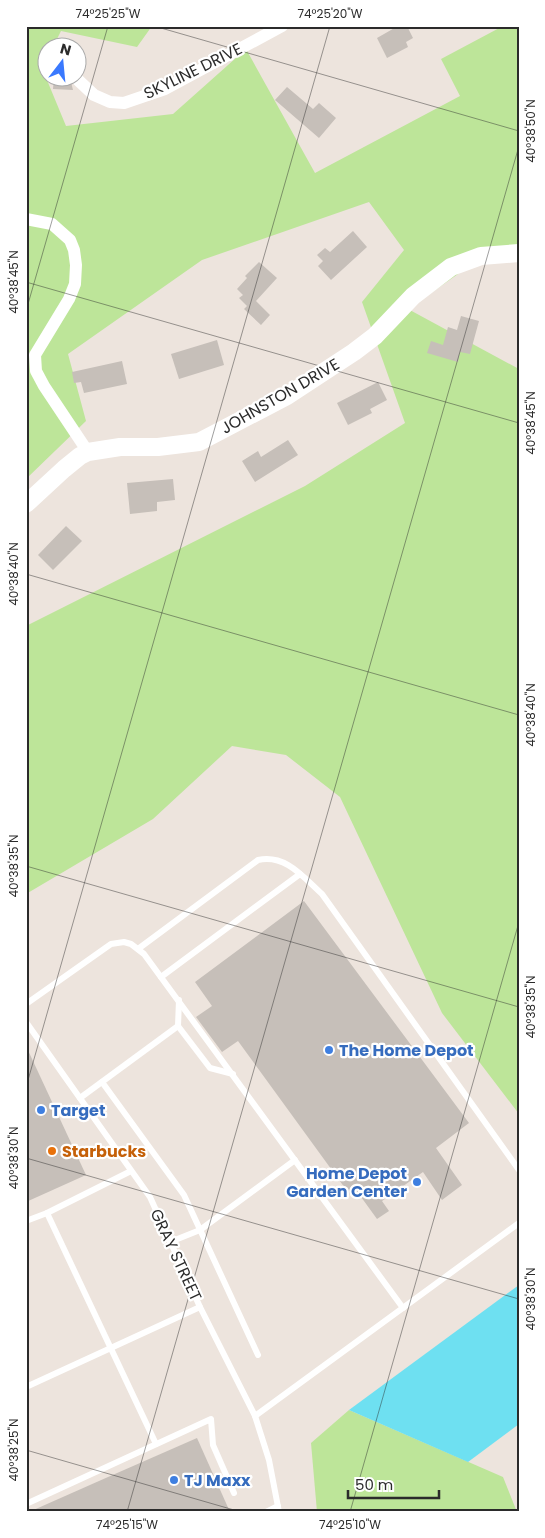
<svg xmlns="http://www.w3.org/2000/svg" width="545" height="1538" font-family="Poppins,sans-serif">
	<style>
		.green { fill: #bde599 }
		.water { fill: #6ee0f1 }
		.building { fill: #c6bfb9 }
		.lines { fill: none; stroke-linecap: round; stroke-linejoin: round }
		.lane { stroke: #fff; stroke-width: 6 }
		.street { stroke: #fff; stroke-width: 12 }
		.secondary { stroke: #fff; stroke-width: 18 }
		.ticks { fill: none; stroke: #2b2b2b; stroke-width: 1; stroke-opacity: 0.45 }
		.shop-dot { fill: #3f7fe0; stroke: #fff; stroke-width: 2 }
		.food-dot { fill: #e8710a; stroke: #fff; stroke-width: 2 }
		.labels { text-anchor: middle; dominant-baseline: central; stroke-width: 4.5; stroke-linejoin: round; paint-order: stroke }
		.street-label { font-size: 16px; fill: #2b2b2b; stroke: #fff }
		.shop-label { font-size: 16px; font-weight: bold; fill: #366cbe; stroke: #fff; text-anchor: start }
		.food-label { font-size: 16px; font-weight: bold; fill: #c56008; stroke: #fff; text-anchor: start }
		.neatline { fill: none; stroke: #2b2b2b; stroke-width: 2 }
		.ticks-label { font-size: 12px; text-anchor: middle; fill: #2b2b2b }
	</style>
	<rect width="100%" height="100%" fill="#ede4dd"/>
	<!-- green -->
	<g class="green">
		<polygon points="26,26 152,26 137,47 61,31 53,47 48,48 47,57 42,68 66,126 173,114 246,49 315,173 460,96 441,59 503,26 519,26 519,257 471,265 408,309 519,369 519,1114 442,1013 340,797 286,755 232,746 153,819 26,894 26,624 28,625 305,486 405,423 362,302 404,250 369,202 202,260 68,354 86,421 26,479"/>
		<polygon points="349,1410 503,1477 517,1512 317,1512 311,1443"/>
	</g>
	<!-- water -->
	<polygon class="water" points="519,1285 519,1424 468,1462 349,1410"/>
	<!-- building -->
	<g class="building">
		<polygon points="398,26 407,26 413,38 406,42 408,47 387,58 377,38"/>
		<polygon points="54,78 70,78 73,90 53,89"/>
		<polygon points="287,87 313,109 319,103 336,118 319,138 275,100"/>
		<polygon points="353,231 367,247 331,280 318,266 323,261 317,255 325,248 330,252"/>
		<polygon points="259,262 277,278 256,301 270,315 261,325 244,309 247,306 239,298 243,295 237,289 247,278 245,276"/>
		<polygon points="461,316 479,321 470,354 460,352 458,362 427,353 431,341 443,345 448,327 457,330"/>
		<polygon points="217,340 224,365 179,379 171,354"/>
		<polygon points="122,361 127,384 84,393 81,382 74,383 72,372"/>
		<polygon points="378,382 387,400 370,409 372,413 348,425 337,403"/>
		<polygon points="288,440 298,455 255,482 242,461 258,451 261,457"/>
		<polygon points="173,479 175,500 157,502 157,511 130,514 127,483"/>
		<polygon points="66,526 82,541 53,570 38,555"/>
		<polygon points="304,901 469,1123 436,1148 462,1185 442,1200 423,1172 382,1201 389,1211 377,1219 356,1190 350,1195 238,1041 222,1052 196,1017 212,1006 195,982"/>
		<polygon points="26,1046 86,1175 26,1202"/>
		<polygon points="197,1438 230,1512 29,1512 108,1477"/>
	</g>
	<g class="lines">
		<!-- lane -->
		<g class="lane">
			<path d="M138 949 258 860C286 854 303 877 322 894L519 1170"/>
			<polyline points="161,977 300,874"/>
			<polyline points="179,1000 178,1026 210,1068 233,1074"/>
			<polyline points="26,1004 111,944 124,942 131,944 144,954 403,1308"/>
			<polyline points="26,1022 150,1197 200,1307 255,1416 269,1460 279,1512"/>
			<polyline points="102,1082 184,1195 258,1355"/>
			<polyline points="80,1098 178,1026"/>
			<polyline points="47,1213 156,1444"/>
			<polyline points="26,1221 47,1213 131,1171"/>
			<polyline points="170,1242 200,1230 295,1160"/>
			<polyline points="26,1387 200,1307"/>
			<polyline points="255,1416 519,1223"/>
			<polyline points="26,1504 211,1419 213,1445 234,1493"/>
			<polyline points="266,1512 278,1506"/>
		</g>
		<!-- street -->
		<g class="street">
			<polyline points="78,80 94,95 110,102 124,103 165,89 282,26"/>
			<polyline points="26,219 52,224 70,240 74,250 76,265 75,284 69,299 35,355 36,371 44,386 88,452"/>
		</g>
		<!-- secondary -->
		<polyline class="secondary" points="26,504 64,469 80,456 88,452 120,447 158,447 199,442 287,396 354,352 375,336 413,296 451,267 481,256 519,253"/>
	</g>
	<!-- ticks -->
	<path class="ticks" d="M154 26 519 131M26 282 519 423M26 311 108 26M26 574 519 715M26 866 519 1007M26 1087 330 26M26 1158 519 1299M26 1450 241 1512M127 1512 519 146M350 1512 519 922"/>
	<!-- markers -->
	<g class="shop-dot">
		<circle cx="329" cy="1050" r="5"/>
		<circle cx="41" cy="1110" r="5"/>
		<circle cx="417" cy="1182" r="5"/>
		<circle cx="174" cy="1480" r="5"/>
	</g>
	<circle class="food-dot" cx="52" cy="1151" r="5"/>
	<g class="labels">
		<!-- street labels -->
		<g class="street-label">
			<text transform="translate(193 71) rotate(-26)">SKYLINE DRIVE</text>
			<text transform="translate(280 396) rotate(-30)">JOHNSTON DRIVE</text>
			<text transform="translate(176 1255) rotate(65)">GRAY STREET</text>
		</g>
		<!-- shop labels -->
		<g class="shop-label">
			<text x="339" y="1050">The Home Depot</text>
			<text x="51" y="1110">Target</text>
			<text x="407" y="1173" text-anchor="end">Home Depot<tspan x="407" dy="18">Garden Center</tspan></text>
			<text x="184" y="1480">TJ Maxx</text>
		</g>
		<!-- food labels -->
		<g class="food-label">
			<text x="62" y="1151">Starbucks</text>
		</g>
	</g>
	<!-- border -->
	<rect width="545" height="1538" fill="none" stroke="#ffffff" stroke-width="55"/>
	<!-- north arrow -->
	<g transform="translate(62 62) rotate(16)"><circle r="24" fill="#ffffff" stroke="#aaaaaa"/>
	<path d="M0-4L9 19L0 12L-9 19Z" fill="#3a79fe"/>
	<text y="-8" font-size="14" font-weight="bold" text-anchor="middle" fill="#2b2b2b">N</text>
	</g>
	<!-- scale -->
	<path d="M348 1490v8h91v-8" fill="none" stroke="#2b2b2b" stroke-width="2.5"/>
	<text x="355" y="1490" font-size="15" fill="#2b2b2b" stroke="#ffffff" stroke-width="4" paint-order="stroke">50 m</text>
	<rect x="28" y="28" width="490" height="1482" class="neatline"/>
	<g class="ticks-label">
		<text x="108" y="18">74°25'25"W</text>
		<text x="330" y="18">74°25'20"W</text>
		<text transform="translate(531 131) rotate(-90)" y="4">40°38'50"N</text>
		<text transform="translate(14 282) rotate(-90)" y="4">40°38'45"N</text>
		<text transform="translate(531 423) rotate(-90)" y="4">40°38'45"N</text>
		<text transform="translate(14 574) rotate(-90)" y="4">40°38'40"N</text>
		<text transform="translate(531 715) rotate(-90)" y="4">40°38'40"N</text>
		<text transform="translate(14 866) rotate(-90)" y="4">40°38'35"N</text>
		<text transform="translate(531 1007) rotate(-90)" y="4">40°38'35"N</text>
		<text transform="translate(14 1158) rotate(-90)" y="4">40°38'30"N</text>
		<text transform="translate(531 1299) rotate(-90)" y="4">40°38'30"N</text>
		<text transform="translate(14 1450) rotate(-90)" y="4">40°38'25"N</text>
		<text x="127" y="1529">74°25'15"W</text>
		<text x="350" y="1529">74°25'10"W</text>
	</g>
</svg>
